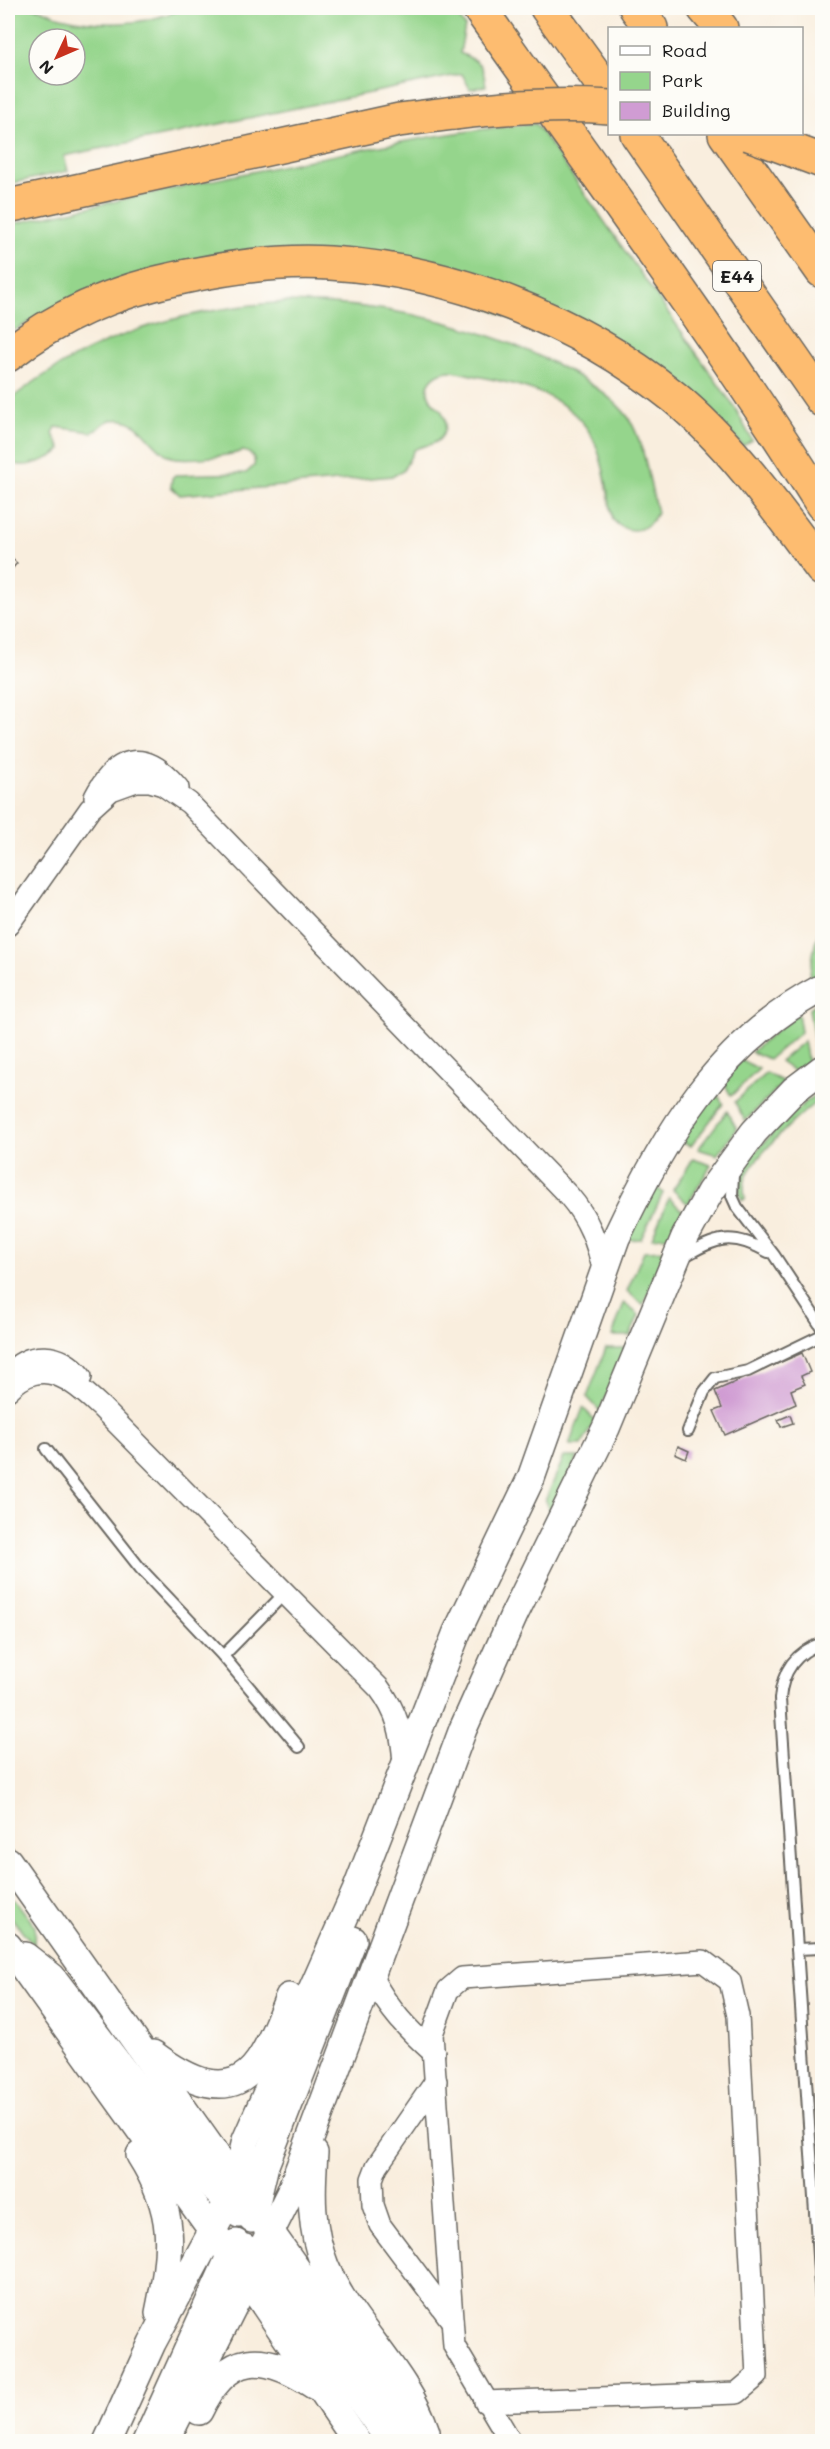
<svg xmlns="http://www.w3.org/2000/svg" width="830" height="2449" font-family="Mali,sans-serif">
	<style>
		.green { fill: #95d58c; stroke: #587854; stroke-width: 1.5; fill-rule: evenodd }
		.building { fill: #d09cd3 }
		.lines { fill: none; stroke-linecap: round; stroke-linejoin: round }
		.service-casing { stroke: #696660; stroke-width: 14 }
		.minor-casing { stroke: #696660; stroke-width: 24 }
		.tertiary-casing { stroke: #696660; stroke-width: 30 }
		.motorway-casing { stroke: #696660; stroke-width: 36 }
		.service { stroke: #fff; stroke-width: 10 }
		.minor { stroke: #fff; stroke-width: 21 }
		.tertiary { stroke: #fff; stroke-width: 27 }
		.motorway { stroke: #fdbc70; stroke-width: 33 }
		.motorway-bridge-casing { stroke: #696660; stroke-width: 36; stroke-linecap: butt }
		.motorway-bridge { stroke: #fdbc70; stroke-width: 33 }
		.labels { text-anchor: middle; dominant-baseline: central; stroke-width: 4.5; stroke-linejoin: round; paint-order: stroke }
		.shield { fill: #fdfcf7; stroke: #605f5e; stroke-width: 1.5 }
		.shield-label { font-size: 18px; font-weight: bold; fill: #1c1c1c }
	</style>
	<rect width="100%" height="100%" fill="#fdfcf7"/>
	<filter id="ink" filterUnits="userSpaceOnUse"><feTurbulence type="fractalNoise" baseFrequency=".0167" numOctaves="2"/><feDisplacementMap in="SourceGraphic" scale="12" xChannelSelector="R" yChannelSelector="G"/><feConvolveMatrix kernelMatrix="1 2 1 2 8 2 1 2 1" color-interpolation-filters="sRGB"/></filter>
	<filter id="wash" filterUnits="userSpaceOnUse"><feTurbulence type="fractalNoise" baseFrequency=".008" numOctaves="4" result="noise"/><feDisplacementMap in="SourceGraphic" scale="24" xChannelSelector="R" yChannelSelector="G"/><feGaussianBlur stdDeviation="1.35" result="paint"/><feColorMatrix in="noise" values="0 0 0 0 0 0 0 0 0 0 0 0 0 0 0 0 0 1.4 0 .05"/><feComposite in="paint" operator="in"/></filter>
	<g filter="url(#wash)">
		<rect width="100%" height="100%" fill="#f9eede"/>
		<!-- green -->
		<g class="green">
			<path d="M8 8C16 7 27 6 35 8 44 9 53 15 61 17 101 27 146 26 183 8H452L465 26 460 53C481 62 483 64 486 86L470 89 462 74 64 156 68 171 8 184ZM39 39H75V75H39Z"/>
			<path d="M536 124 735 408 752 440 743 446 700 403 377 258 60 305 8 334V225C111 202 215 179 320 158 391 144 462 129 536 124Z"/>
			<path d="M287 302C385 303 480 323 567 370 589 382 613 397 628 417 644 441 650 484 657 513 648 532 628 536 613 520 608 495 605 467 595 443 571 388 505 383 453 371 437 370 421 383 431 400 434 405 441 408 443 414 447 421 446 430 442 436 435 447 423 444 414 450L403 471 393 476 180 495 171 487 172 478 175 475 246 473 254 466C256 458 252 453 243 451 229 456 181 462 169 456 148 445 141 415 111 420 102 422 100 430 92 432L56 427 53 434 61 449C56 457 32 466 21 465 16 465 12 463 8 460V401C92 335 181 309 287 302Z"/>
			<polygon points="822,921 822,963 819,974 809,978 815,944"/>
			<polygon points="820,1000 822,1012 822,1052 817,1056 809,1009"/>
			<polygon points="798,1013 801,1032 769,1059 751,1052"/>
			<polygon points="804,1041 808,1062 795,1072 780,1061"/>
			<polygon points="741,1060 759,1069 731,1096 722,1079"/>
			<polygon points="766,1073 784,1082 745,1121 735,1102"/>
			<polygon points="714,1088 723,1104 691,1146 675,1140"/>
			<path d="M822 1089V1098C804 1110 755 1156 747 1175 743 1183 744 1191 745 1199L742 1200C738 1192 737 1182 741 1173 752 1150 801 1105 822 1089Z"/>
			<polygon points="727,1111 737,1129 717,1155 698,1149"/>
			<polygon points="693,1159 711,1165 688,1204 673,1190"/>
			<polygon points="651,1182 663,1193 641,1239 625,1240"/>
			<polygon points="669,1198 684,1212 672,1236 652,1238"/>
			<polygon points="668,1250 643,1305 627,1291 644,1251"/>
			<polygon points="624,1303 639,1315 630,1336 612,1336"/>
			<polygon points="606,1348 627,1348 600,1411 587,1397"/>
			<polygon points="583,1408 595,1420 582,1445 569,1445"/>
			<polygon points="564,1457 578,1457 550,1511 545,1501"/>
			<polygon points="15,1900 35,1926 34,1945 8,1914 8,1902"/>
		</g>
		<g id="blocks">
			<!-- building -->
			<g class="building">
				<polygon points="8,555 17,563 8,574"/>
				<polygon points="802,1353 810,1372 801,1376 805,1384 791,1390 796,1404 725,1435 714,1411 722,1408 715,1391"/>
				<polygon points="790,1415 793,1423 781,1427 778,1420"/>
				<polygon points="678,1446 689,1451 686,1459 675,1454"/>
			</g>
		</g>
	</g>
	<g filter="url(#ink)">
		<use href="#blocks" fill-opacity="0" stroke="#696660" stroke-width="1.5"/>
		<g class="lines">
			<defs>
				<g id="service">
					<polyline points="733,1174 732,1196 737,1207 774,1255 822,1328"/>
					<path d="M683 1257C717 1237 732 1232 768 1252"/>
					<polyline points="688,1431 704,1392 715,1378 748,1371 822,1335"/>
					<polyline points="46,1449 140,1568 223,1656 299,1747"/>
					<path d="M822 1643C796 1652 782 1671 780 1699L822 2315"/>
					<polyline points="223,1656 285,1593"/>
					<polyline points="797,1949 822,1948"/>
				</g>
				<g id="minor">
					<path d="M95 797C118 753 147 750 178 788"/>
					<path d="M8 925 90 809 111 790 136 781H150L163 785 189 803 569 1196C589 1219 597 1242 604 1272"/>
					<path d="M8 1375C29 1350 61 1352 81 1377"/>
					<path d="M8 1390C44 1354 71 1380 101 1407L379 1688C398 1713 402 1733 404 1764"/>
					<path d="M372 1978C390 2011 406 2028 434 2053"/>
					<polyline points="436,2081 377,2166 372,2179 373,2205 380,2225 452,2321"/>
					<polyline points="485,2402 737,2393 757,2376 738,2016 730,1981 703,1961 462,1978 448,1990 432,2034 454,2346 511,2442"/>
				</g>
				<g id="tertiary">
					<polyline points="8,1861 419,2442"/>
					<polyline points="8,1946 247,2279 357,2442"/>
					<polyline points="25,1956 52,1977 206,2179 239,2214"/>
					<path d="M153 2054C185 2078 229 2104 259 2061 272 2043 280 2018 289 1997"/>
					<path d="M314 2153C311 2192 310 2229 325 2266 350 2326 405 2369 426 2432"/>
					<path d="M140 2155C177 2213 172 2249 159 2313"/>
					<polyline points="252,2219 265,2165 353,1940"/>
					<polyline points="245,2248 272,2277 391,2442"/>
					<path d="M199 2411C228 2350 263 2352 315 2386"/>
					<path d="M107 2442 152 2343 227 2204 236 2183 246 2140 356 1891 457 1632 531 1478 616 1238C664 1136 719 1042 822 988"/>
					<polyline points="146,2442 236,2243"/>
					<polyline points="165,2442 290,2193 463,1729 514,1615 606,1428 685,1237 710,1192 754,1132 794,1090 822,1069"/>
				</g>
				<g id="motorway">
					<path d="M479 8C595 172 715 333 822 504"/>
					<polyline points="547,8 610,95"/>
					<polyline points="636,8 651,28"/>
					<polyline points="704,8 721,28"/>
					<polyline points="637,134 822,400"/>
					<polyline points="725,134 822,271"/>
					<polyline points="8,206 399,120 454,113"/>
					<path d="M8 355C59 314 119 290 183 277 230 267 281 260 330 263 452 270 578 320 674 397 732 445 777 509 822 569"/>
				</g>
			</defs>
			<!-- service casing -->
			<use href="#service" class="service-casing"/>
			<!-- minor casing -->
			<use href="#minor" class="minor-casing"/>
			<!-- tertiary casing -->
			<use href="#tertiary" class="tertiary-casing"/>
			<!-- motorway casing -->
			<use href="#motorway" class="motorway-casing"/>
			<!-- service -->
			<use href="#service" class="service"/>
			<!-- minor -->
			<use href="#minor" class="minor"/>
			<!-- tertiary -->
			<use href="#tertiary" class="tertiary"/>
			<!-- motorway -->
			<use href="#motorway" class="motorway"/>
			<defs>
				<g id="motorway-bridge">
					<path d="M454 113C506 107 557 103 610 107"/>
					<polyline points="749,134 822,161"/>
				</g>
			</defs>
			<!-- motorway-bridge casing -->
			<use href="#motorway-bridge" class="motorway-bridge-casing"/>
			<!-- motorway-bridge -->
			<use href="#motorway-bridge" class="motorway-bridge"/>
		</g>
	</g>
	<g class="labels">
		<!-- shield labels -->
		<rect class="shield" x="713" y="261" width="48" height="30" rx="4.5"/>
		<g class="shield-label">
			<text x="737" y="276">E44</text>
		</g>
	</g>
	<!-- margin -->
	<rect width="830" height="2449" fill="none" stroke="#fdfcf7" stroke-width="30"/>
	<!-- legend -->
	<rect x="608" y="27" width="195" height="108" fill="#fdfcf7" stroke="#a3a29f" stroke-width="1.5"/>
	<rect x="620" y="46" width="30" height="9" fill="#ffffff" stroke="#a3a29f" stroke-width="1.5"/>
	<text x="662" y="57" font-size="18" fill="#1c1c1c">Road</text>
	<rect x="620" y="72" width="30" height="18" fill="#95d58c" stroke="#a3a29f" stroke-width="1.5"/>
	<text x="662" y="87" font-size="18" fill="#1c1c1c">Park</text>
	<rect x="620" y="102" width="30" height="18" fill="#d09cd3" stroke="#a3a29f" stroke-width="1.5"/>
	<text x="662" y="117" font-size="18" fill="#1c1c1c">Building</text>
	<!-- north arrow -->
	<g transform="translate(57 57) rotate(226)"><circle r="28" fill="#fdfcf7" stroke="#a3a29f" stroke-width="1.5"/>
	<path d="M0-4.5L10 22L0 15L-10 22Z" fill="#c8321e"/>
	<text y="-9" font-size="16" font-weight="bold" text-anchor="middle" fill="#1c1c1c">N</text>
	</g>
</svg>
